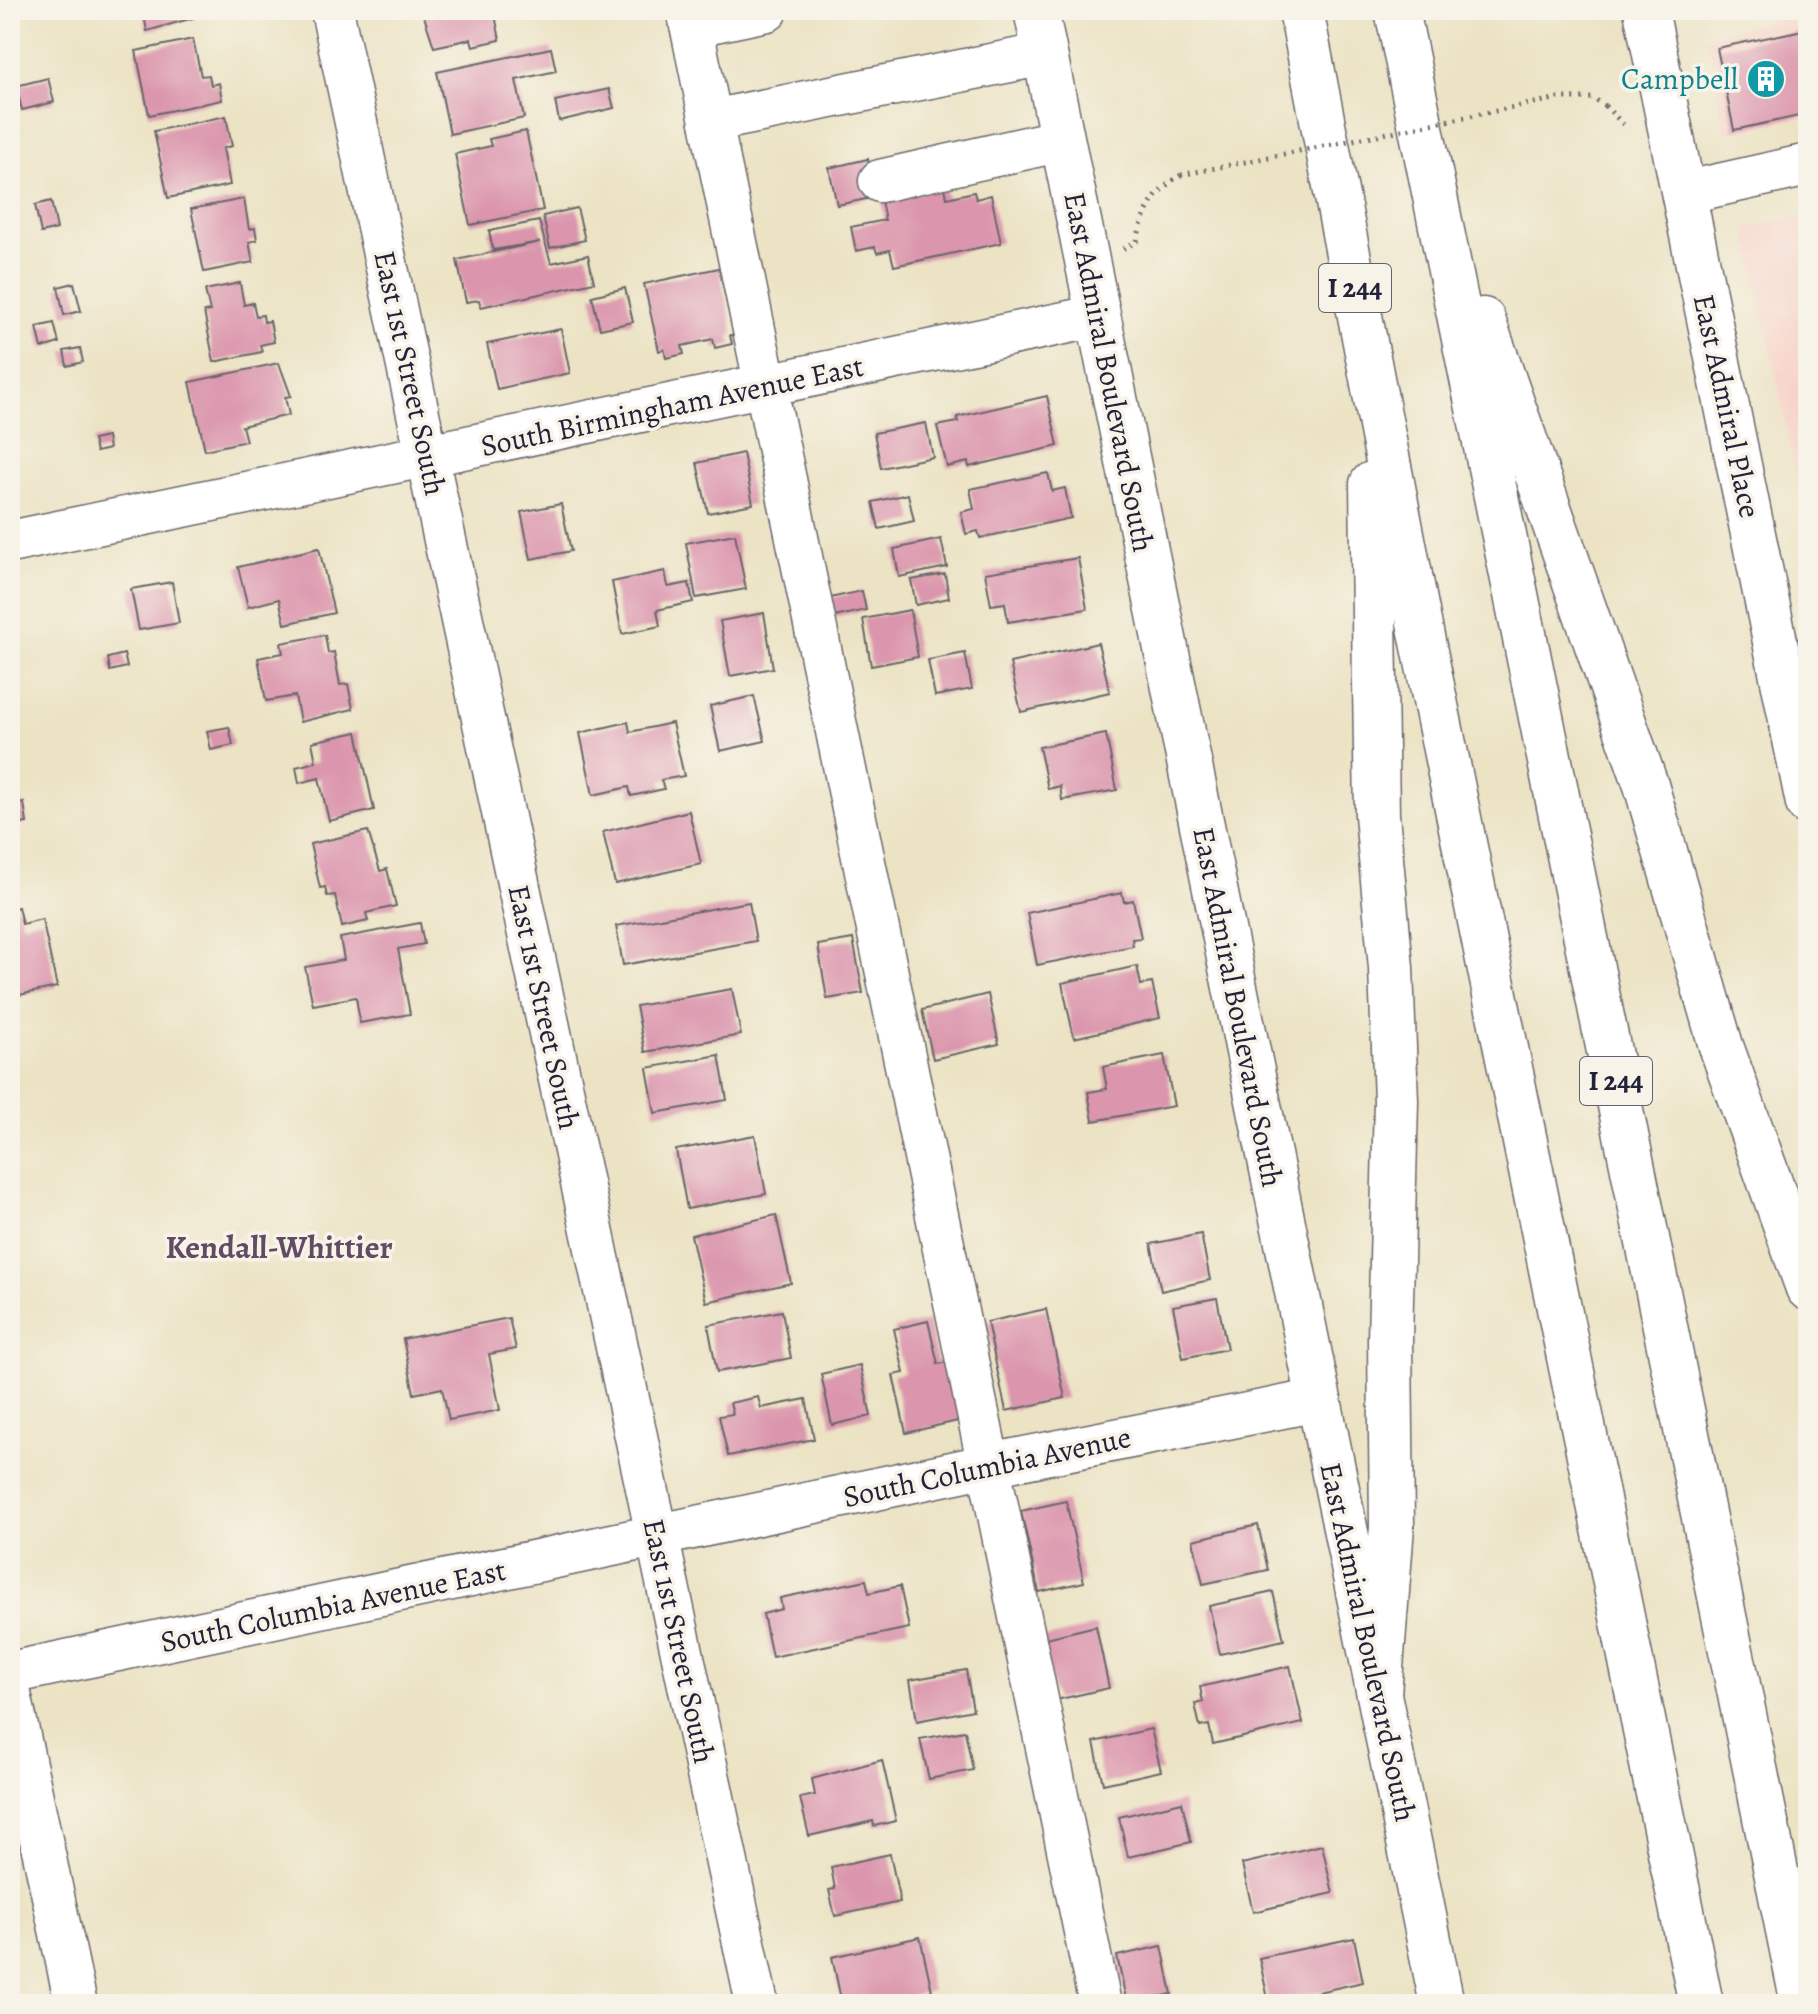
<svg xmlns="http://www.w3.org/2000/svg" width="1818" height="2014" font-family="Alegreya,serif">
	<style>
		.built { fill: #f7d1c7 }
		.building { fill: #db96ad }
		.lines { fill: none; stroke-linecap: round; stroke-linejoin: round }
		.minor-casing { stroke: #69666b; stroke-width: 45 }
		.major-casing { stroke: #69666b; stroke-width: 47 }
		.highway-casing { stroke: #69666b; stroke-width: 47 }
		.path { stroke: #69666b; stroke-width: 5; stroke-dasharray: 2 6; stroke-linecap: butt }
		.minor { stroke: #fff; stroke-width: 42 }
		.major { stroke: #fff; stroke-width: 44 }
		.highway { stroke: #fff; stroke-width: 44 }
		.path-bridge { stroke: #69666b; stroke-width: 5; stroke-dasharray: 2 6; stroke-linecap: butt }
		.labels { text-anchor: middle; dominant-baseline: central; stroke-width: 7; stroke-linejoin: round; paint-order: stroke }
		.shield { fill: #f7f3e8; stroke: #62616f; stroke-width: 2 }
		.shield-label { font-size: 28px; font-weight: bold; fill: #22223b }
		.culture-label { font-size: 30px; fill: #0d838f; stroke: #f7f3e8; text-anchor: end }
		.street-label { font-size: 30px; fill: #22223b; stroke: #f7f3e8 }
		.neighbourhood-label { font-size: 32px; font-weight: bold; fill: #634b63; stroke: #f7f3e8 }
	</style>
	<rect width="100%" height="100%" fill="#f7f3e8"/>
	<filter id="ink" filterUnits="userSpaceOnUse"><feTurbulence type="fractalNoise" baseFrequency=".0125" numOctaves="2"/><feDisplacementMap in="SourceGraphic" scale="16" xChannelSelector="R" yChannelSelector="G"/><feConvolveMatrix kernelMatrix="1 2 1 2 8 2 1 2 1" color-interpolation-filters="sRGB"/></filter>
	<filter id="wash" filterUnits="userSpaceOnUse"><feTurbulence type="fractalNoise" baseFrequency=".006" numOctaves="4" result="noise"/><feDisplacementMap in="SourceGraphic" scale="32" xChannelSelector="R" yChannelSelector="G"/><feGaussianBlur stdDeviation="1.8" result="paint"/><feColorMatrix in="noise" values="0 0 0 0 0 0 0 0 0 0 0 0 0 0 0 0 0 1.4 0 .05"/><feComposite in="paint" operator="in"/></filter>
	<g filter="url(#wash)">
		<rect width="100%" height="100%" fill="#ece3c4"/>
		<!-- built -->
		<g class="built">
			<polygon points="1808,14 1808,117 1726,133 1706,36"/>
			<polygon points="1808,215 1808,535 1746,228"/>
		</g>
		<g id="blocks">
			<!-- building -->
			<g class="building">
				<polygon points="143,10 192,10 193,18 147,31"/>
				<polygon points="422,10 494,10 500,40 473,46 471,39 434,47"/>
				<polygon points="1808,29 1808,114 1734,130 1717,48"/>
				<polygon points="193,39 201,76 209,75 211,85 219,83 222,100 149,115 136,51"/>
				<polygon points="551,48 556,71 516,80 524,118 450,134 437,72"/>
				<polygon points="48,78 54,102 22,110 16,86"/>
				<polygon points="609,89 614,108 559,121 555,101"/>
				<polygon points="226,116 232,146 223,148 230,185 168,198 154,131"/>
				<polygon points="526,131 543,210 470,225 455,154 491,146 489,139"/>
				<polygon points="868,159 876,197 837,205 829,168"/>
				<polygon points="945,187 947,198 974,192 976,199 991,195 1001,243 894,266 890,250 877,253 875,247 856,251 851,227 885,220 881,201"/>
				<polygon points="244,199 249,229 255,228 257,240 249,242 253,262 204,272 191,209"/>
				<polygon points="51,201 57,229 41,233 35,205"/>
				<polygon points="577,208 585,240 550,248 543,216"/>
				<polygon points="539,221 551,263 588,255 594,282 481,307 479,300 466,302 457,260 540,242 493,250 489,231"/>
				<polygon points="719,268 734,335 730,335 732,344 715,348 713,339 682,346 684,354 666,358 664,349 659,351 644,284"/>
				<polygon points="74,283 81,311 64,315 58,287"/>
				<polygon points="240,283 244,305 253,303 256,316 263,315 264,322 270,321 274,342 260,345 262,352 214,362 204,312 210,311 205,290"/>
				<polygon points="625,288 633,322 600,329 592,296"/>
				<polygon points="54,323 59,343 42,348 37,327"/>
				<polygon points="561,329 570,373 497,389 487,344"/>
				<polygon points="80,348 83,362 67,366 64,351"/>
				<polygon points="279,363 291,396 285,397 289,415 242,426 246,441 205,450 190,382"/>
				<polygon points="1047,396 1058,446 969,467 968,462 947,467 937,426 958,422 957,417"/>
				<polygon points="926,423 933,457 881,468 874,433"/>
				<polygon points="10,433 17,460 10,462"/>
				<polygon points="107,437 109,449 96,452 93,440"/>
				<polygon points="743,453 753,504 708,513 697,463"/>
				<polygon points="1048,473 1052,491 1065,488 1071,518 980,538 978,531 966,534 961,512 974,509 970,489"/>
				<polygon points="908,494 914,521 879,529 873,502"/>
				<polygon points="561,504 571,551 531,559 521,512"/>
				<polygon points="735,534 746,589 696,598 686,543"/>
				<polygon points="941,539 947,567 899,577 894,549"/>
				<polygon points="319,548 334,613 285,624 279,599 248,607 238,567"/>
				<polygon points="1078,558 1087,609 1008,622 1005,603 991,605 985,573"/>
				<polygon points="665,571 668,587 689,583 693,602 657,610 660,626 622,634 612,582"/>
				<polygon points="945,574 949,598 916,605 911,580"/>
				<polygon points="172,582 179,623 139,630 131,589"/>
				<polygon points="862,591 866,610 834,617 830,598"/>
				<polygon points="910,610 918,657 871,666 863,619"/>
				<polygon points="764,613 773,668 730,676 720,621"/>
				<polygon points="325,635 328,653 334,652 340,685 348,684 353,709 300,722 295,696 266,701 258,658 283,653 281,643"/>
				<polygon points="1098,643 1110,692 1021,712 1010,663"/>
				<polygon points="965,653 972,689 935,696 928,660"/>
				<polygon points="124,654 127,667 110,671 108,658"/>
				<polygon points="754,696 765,741 720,751 710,706"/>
				<polygon points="628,722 630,732 672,723 684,776 661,780 664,789 631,796 629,787 593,795 580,733"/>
				<polygon points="229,727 233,745 211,750 207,731"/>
				<polygon points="357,732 374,810 329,821 319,778 299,783 296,767 316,762 312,742"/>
				<polygon points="1106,734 1117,790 1062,800 1060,786 1048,789 1039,747"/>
				<polygon points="24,803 27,823 10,826 10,806"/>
				<polygon points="689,811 701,864 615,884 603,832"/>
				<polygon points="368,831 380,871 387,869 396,906 366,913 368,921 342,927 335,895 327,896 325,887 320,888 310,844"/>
				<polygon points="1122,893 1124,902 1133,900 1141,938 1132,939 1133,946 1037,965 1027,913"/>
				<polygon points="749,902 756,941 623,965 616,926"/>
				<polygon points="18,907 22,924 42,919 57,987 10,997 10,909"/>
				<polygon points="420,923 424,944 398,949 410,1014 360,1023 356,997 313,1005 305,967 344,960 340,938"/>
				<polygon points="853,939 863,993 827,999 818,945"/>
				<polygon points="1137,966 1141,985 1152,983 1160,1018 1074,1038 1062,983"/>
				<polygon points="732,989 741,1035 645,1052 636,1006"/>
				<polygon points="988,994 999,1044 933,1059 922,1010"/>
				<polygon points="719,1055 727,1100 655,1113 647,1068"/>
				<polygon points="1164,1055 1174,1106 1093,1121 1088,1092 1107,1089 1103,1067"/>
				<polygon points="755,1135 766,1194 687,1209 676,1150"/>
				<polygon points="776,1215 791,1283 706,1302 691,1235"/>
				<polygon points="1201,1234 1210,1280 1161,1291 1151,1244"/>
				<polygon points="1217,1298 1227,1349 1183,1358 1173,1306"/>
				<polygon points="1046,1309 1065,1398 1006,1411 987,1322"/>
				<polygon points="782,1311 791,1358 717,1372 708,1325"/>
				<polygon points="509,1318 516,1349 489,1354 500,1410 449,1420 442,1388 414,1394 403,1339"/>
				<polygon points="928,1321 938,1364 949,1362 962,1420 906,1433 893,1375 904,1373 894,1329"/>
				<polygon points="860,1365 871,1416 832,1425 821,1374"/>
				<polygon points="758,1397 761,1408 806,1399 814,1439 728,1456 719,1416 733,1414 730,1403"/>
				<polygon points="1066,1501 1084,1582 1039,1592 1021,1511"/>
				<polygon points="1258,1525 1268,1570 1203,1584 1193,1540"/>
				<polygon points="866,1580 869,1593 900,1586 909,1628 772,1657 763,1614 782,1609 780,1598"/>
				<polygon points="1273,1592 1284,1640 1220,1654 1209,1606"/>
				<polygon points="1096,1626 1109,1688 1056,1700 1042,1639"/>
				<polygon points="1290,1666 1303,1723 1213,1744 1209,1725 1200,1727 1195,1704 1203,1702 1200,1687"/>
				<polygon points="966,1670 973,1710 917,1721 910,1680"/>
				<polygon points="1151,1729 1161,1771 1103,1784 1094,1742"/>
				<polygon points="965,1731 973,1770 929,1779 920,1739"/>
				<polygon points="882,1760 896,1821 874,1826 873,1821 809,1836 800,1798 815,1795 812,1779"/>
				<polygon points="1182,1802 1191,1842 1128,1857 1119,1817"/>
				<polygon points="1322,1845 1333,1893 1253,1912 1242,1864"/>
				<polygon points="890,1854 900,1902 835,1916 829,1890 835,1889 831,1867"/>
				<polygon points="920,1937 932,1991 873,2004 842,2004 832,1957"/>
				<polygon points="1354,1938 1363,1982 1269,2003 1259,1958"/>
				<polygon points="1162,1946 1172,1994 1127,2004 1117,1956"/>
			</g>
		</g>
	</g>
	<g filter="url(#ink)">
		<use href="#blocks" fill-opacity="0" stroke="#69666b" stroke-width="2"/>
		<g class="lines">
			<defs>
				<g id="minor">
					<polyline points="332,10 757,2004"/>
					<polyline points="688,10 1100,2004"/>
					<polyline points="691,26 767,10"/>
					<polyline points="711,121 1045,54"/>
					<polyline points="880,181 1062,140"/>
					<polyline points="1683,193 1808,165"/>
					<polyline points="10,542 1098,316"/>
					<polyline points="10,1673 989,1465 1318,1400"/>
					<polyline points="10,1694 76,2004"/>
				</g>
				<g id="major">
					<polyline points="1036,10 1442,2004"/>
					<polyline points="1646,10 1808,803"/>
				</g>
				<g id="highway">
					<polyline points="1301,10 1419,622 1701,2004"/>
					<polyline points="1397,10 1803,2004"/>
					<polyline points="1483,320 1646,785 1721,1046 1808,1288"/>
					<polyline points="1372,484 1377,815 1391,968 1396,1101 1390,1340 1392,1526 1379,1694"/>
				</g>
			</defs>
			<!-- minor casing -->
			<use href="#minor" class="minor-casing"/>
			<!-- major casing -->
			<use href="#major" class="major-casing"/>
			<!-- highway casing -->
			<use href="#highway" class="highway-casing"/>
			<!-- path -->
			<g class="path">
				<polyline points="1605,106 1627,128"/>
				<path d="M1123 249 1137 241C1143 212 1155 190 1181 175"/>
			</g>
			<!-- minor -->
			<use href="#minor" class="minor"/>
			<!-- major -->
			<use href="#major" class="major"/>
			<!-- highway -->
			<use href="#highway" class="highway"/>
			<!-- path-bridge -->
			<polyline class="path-bridge" points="1181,175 1559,98 1593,98 1605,106"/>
		</g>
	</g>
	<!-- icons -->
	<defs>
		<symbol id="building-disc" viewBox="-11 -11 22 22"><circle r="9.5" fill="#0f9aa8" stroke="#f7f3e8"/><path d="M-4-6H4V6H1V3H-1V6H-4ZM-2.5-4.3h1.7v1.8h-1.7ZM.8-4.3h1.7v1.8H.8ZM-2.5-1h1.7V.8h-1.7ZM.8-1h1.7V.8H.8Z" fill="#fff"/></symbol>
	</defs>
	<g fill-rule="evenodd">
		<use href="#building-disc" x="1744" y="57" width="44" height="44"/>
	</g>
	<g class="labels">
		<!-- shield labels -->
		<g class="shield">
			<rect x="1319" y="264" width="72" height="48" rx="6"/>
			<rect x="1580" y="1057" width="72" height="48" rx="6"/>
		</g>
		<g class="shield-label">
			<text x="1355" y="288">I 244</text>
			<text x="1616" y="1081">I 244</text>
		</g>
		<!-- culture labels -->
		<g class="culture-label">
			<text x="1738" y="79">Campbell</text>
		</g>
		<!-- street labels -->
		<g class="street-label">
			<text transform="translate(1109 372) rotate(79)">East Admiral Boulevard South</text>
			<text transform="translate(410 373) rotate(78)">East 1st Street South</text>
			<text transform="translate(672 406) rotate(-12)">South Birmingham Avenue East</text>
			<text transform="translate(1727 406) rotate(78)">East Admiral Place</text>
			<text transform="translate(544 1007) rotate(78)">East 1st Street South</text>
			<text transform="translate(1238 1007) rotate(79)">East Admiral Boulevard South</text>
			<text transform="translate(987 1467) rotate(-12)">South Columbia Avenue</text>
			<text transform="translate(333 1606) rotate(-12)">South Columbia Avenue East</text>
			<text transform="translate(679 1641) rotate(78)">East 1st Street South</text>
			<text transform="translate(1368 1642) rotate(78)">East Admiral Boulevard South</text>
		</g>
		<!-- neighbourhood labels -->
		<g class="neighbourhood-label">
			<text x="279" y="1247">Kendall-Whittier</text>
		</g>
	</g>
	<!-- margin -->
	<rect width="1818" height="2014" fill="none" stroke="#f7f3e8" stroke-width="40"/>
</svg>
